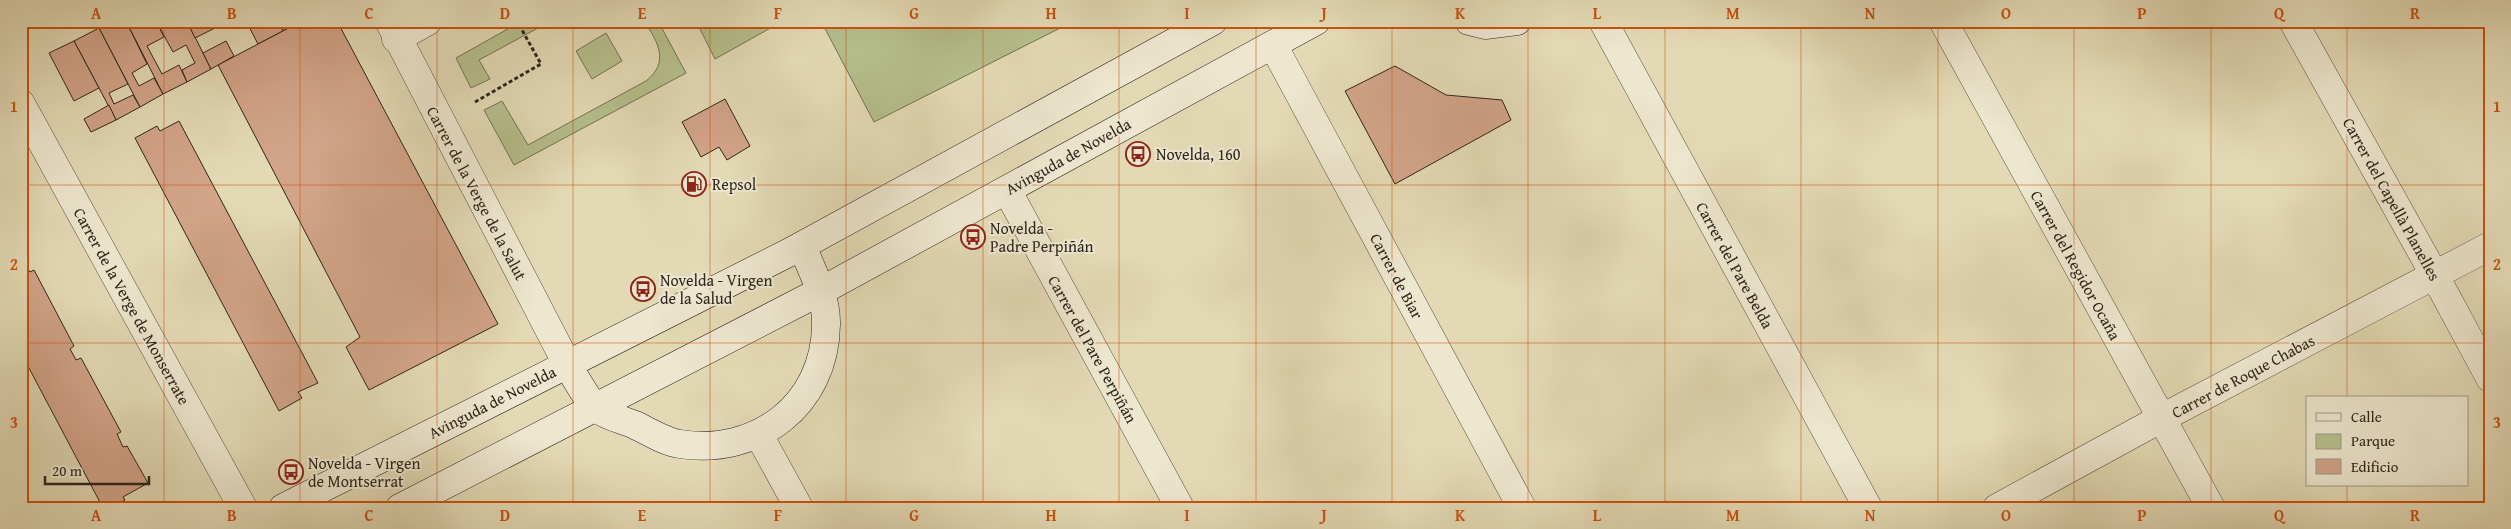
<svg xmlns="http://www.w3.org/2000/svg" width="2511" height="529" font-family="'Gentium Book Plus',serif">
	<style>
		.green { fill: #b5bf8c; stroke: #717254 }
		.building { fill: #d2a489; stroke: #2d261c }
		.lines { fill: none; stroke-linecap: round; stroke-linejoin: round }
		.minor-casing { stroke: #5a5342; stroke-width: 29 }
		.tertiary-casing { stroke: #5a5342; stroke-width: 29 }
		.secondary-casing { stroke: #2d261c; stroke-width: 29 }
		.path { stroke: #2d261c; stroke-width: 3; stroke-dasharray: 4 2.5; stroke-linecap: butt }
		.minor { stroke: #ede7cf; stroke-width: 28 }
		.tertiary { stroke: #ede7cf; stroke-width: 28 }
		.secondary { stroke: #ede7cf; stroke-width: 28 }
		.grid { fill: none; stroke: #cc510e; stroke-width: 1; stroke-opacity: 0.55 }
		.labels { text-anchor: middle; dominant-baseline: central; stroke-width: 4; stroke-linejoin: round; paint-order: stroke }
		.poi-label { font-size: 16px; fill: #2d261c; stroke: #ede7cf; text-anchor: start }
		.street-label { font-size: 16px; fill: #2d261c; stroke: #ede7cf }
		.neatline { fill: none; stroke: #cc510e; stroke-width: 2 }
		.grid-label { font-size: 16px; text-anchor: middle; font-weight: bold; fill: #cc510e }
	</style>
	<rect width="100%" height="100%" fill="#e3dab5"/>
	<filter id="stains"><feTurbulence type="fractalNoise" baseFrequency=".004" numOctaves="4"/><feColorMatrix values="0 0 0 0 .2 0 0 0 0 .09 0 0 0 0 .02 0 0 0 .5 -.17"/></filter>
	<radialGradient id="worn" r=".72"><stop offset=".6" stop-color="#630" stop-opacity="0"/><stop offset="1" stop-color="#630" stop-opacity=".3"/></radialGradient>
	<!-- green -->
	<g class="green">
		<polygon points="522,21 551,21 479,60 490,79 471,88 456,58"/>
		<path d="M644 21H658L686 73 514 165 484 110 502 101 528 145 646 81C670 62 658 42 644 21Z"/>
		<polygon points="696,21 783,21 715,59"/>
		<polygon points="821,21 1074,21 874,122"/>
		<polygon points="606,33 622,61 592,79 576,51"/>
	</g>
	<!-- building -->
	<g class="building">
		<polygon points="111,21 126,21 147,64 132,73 139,86 154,78 163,94 140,107 99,28"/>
		<polygon points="126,21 156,21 164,37 147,46 162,74 179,65 187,82 163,94"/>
		<polygon points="156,21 187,21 211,69 187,82 182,70 195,63 186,45 173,52"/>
		<polygon points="187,21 216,21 219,26 195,38"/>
		<polygon points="246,21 256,21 259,27 270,21 278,21 283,31 258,44"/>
		<polygon points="278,21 302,21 283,31"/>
		<polygon points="302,21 337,21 498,324 369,390 346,347 360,337 218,65"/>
		<polygon points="99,28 128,84 109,93 114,104 133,95 140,107 116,120 74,41"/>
		<polygon points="74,41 99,88 74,101 49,53"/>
		<polygon points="226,41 234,56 211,69 203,53"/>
		<polygon points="1395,66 1446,95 1502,100 1511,120 1395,184 1345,91"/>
		<polygon points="725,99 750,146 727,160 719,147 701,157 682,122"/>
		<polygon points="109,105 116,120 91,132 84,119"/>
		<polygon points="179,121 318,383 298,392 302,398 279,411 135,138 157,126 160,131"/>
		<polygon points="21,246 29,260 24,263 30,272 34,270 74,346 70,349 76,360 81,358 121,432 117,434 123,447 127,446 148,483 123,497 125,500 111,508 103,508 21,353"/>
	</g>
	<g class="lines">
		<defs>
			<g id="minor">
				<polyline points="1603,21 1868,508"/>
				<polyline points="1943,21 2211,508"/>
				<polyline points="2293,21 2434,274 2490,378"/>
				<polyline points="396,39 428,21"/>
				<polyline points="1273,45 1522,508"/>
				<polyline points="21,104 243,508"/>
				<polyline points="1007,190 1180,508"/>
				<polyline points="1997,508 2160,419 2490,246"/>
			</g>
			<g id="tertiary">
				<polyline points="389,21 567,364"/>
				<polyline points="759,435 799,508"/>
			</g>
			<g id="secondary">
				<polyline points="1469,21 1485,25 1517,21"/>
				<path d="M567 364C574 375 587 400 596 408 606 416 623 420 635 425 648 431 665 442 680 444 757 456 825 405 826 325 827 297 812 271 802 246"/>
				<polyline points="283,508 792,251 1213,21"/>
				<polyline points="400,508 821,291 1316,21"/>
			</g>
		</defs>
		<!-- minor casing -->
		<use href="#minor" class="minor-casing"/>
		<!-- tertiary casing -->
		<use href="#tertiary" class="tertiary-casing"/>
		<!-- secondary casing -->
		<use href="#secondary" class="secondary-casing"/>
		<!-- path -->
		<polyline class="path" points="475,102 541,64 517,21"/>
		<!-- minor -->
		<use href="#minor" class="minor"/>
		<!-- tertiary -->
		<use href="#tertiary" class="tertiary"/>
		<!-- secondary -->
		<use href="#secondary" class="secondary"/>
	</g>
	<!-- grid -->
	<path class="grid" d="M164 21V508M300 21V508M437 21V508M573 21V508M710 21V508M846 21V508M983 21V508M1119 21V508M1256 21V508M1392 21V508M1528 21V508M1665 21V508M1801 21V508M1938 21V508M2074 21V508M2211 21V508M2347 21V398M21 185H2490M21 343H2490M2347 485V508"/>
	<!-- icons -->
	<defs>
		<symbol id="bus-ring" viewBox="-11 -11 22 22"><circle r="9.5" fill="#ede7cf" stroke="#8f2418" stroke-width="1.5"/><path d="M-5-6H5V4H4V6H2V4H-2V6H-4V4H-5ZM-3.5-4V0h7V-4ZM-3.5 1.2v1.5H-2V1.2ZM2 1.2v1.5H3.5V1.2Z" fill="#8f2418"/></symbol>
		<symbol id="fuel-ring" viewBox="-11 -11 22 22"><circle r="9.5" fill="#ede7cf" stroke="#8f2418" stroke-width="1.5"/><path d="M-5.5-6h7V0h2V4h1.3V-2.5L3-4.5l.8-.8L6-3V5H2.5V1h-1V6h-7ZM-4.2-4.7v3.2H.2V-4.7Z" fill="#8f2418"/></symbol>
	</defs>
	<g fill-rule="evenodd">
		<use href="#bus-ring" x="1124" y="140" width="28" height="28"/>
		<use href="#fuel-ring" x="680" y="170" width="28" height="28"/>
		<use href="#bus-ring" x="959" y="223" width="28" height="28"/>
		<use href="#bus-ring" x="629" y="275" width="28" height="28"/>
		<use href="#bus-ring" x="277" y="458" width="28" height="28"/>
	</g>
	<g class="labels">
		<!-- poi labels -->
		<g class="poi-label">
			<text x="1156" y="154">Novelda, 160</text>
			<text x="712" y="184">Repsol</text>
			<text x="990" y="228">Novelda -<tspan x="990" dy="18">Padre Perpiñán</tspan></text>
			<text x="660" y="280">Novelda - Virgen<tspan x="660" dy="18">de la Salud</tspan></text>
			<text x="308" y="463">Novelda - Virgen<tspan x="308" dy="18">de Montserrat</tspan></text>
		</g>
		<!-- street labels -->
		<g class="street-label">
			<text transform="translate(1068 156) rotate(-29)">Avinguda de Novelda</text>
			<text transform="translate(477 193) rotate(62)">Carrer de la Verge de la Salut</text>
			<text transform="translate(2392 199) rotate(61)">Carrer del Capellà Planelles</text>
			<text transform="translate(1735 265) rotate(61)">Carrer del Pare Belda</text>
			<text transform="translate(2076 265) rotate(61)">Carrer del Regidor Ocaña</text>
			<text transform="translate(1397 276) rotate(62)">Carrer de Biar</text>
			<text transform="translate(132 306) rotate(61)">Carrer de la Verge de Monserrate</text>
			<text transform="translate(1093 349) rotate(61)">Carrer del Pare Perpiñán</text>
			<text transform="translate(2243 376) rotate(-28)">Carrer de Roque Chabas</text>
			<text transform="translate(492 402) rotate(-27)">Avinguda de Novelda</text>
		</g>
	</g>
	<!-- margin -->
	<rect width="2511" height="529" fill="none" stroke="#e3dab5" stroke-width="55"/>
	<!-- legend -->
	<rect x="2306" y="396" width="162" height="90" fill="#ede7cf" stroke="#a09a87"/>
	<rect x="2316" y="413" width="25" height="8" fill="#ede7cf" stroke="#a09a87"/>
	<text x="2351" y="422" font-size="15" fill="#2d261c">Calle</text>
	<rect x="2316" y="434" width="25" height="15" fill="#b5bf8c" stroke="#a09a87"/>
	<text x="2351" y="446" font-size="15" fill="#2d261c">Parque</text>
	<rect x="2316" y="459" width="25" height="15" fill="#d2a489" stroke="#a09a87"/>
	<text x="2351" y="472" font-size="15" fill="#2d261c">Edificio</text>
	<!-- scale -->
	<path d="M45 476v8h104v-8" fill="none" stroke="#2d261c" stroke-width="2.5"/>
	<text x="52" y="476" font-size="15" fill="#2d261c" stroke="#ede7cf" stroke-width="4" paint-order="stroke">20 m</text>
	<rect x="28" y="28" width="2456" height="474" class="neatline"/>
	<g class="grid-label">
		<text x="96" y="19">A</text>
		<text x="232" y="19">B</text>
		<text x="369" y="19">C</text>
		<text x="505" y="19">D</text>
		<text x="642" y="19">E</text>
		<text x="778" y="19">F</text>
		<text x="914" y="19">G</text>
		<text x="1051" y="19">H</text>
		<text x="1187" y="19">I</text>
		<text x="1324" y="19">J</text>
		<text x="1460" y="19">K</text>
		<text x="1597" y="19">L</text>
		<text x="1733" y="19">M</text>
		<text x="1870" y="19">N</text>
		<text x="2006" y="19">O</text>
		<text x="2142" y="19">P</text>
		<text x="2279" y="19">Q</text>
		<text x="2415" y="19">R</text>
		<text x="14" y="112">1</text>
		<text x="2497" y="112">1</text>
		<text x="14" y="270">2</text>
		<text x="2497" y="270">2</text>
		<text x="14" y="428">3</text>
		<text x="2497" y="428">3</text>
		<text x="96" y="521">A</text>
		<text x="232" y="521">B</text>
		<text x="369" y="521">C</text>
		<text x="505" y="521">D</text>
		<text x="642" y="521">E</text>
		<text x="778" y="521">F</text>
		<text x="914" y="521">G</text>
		<text x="1051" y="521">H</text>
		<text x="1187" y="521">I</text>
		<text x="1324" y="521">J</text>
		<text x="1460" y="521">K</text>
		<text x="1597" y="521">L</text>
		<text x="1733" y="521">M</text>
		<text x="1870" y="521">N</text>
		<text x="2006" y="521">O</text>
		<text x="2142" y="521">P</text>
		<text x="2279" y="521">Q</text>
		<text x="2415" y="521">R</text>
	</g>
	<rect width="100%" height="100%" filter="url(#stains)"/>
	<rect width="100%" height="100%" fill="url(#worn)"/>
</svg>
